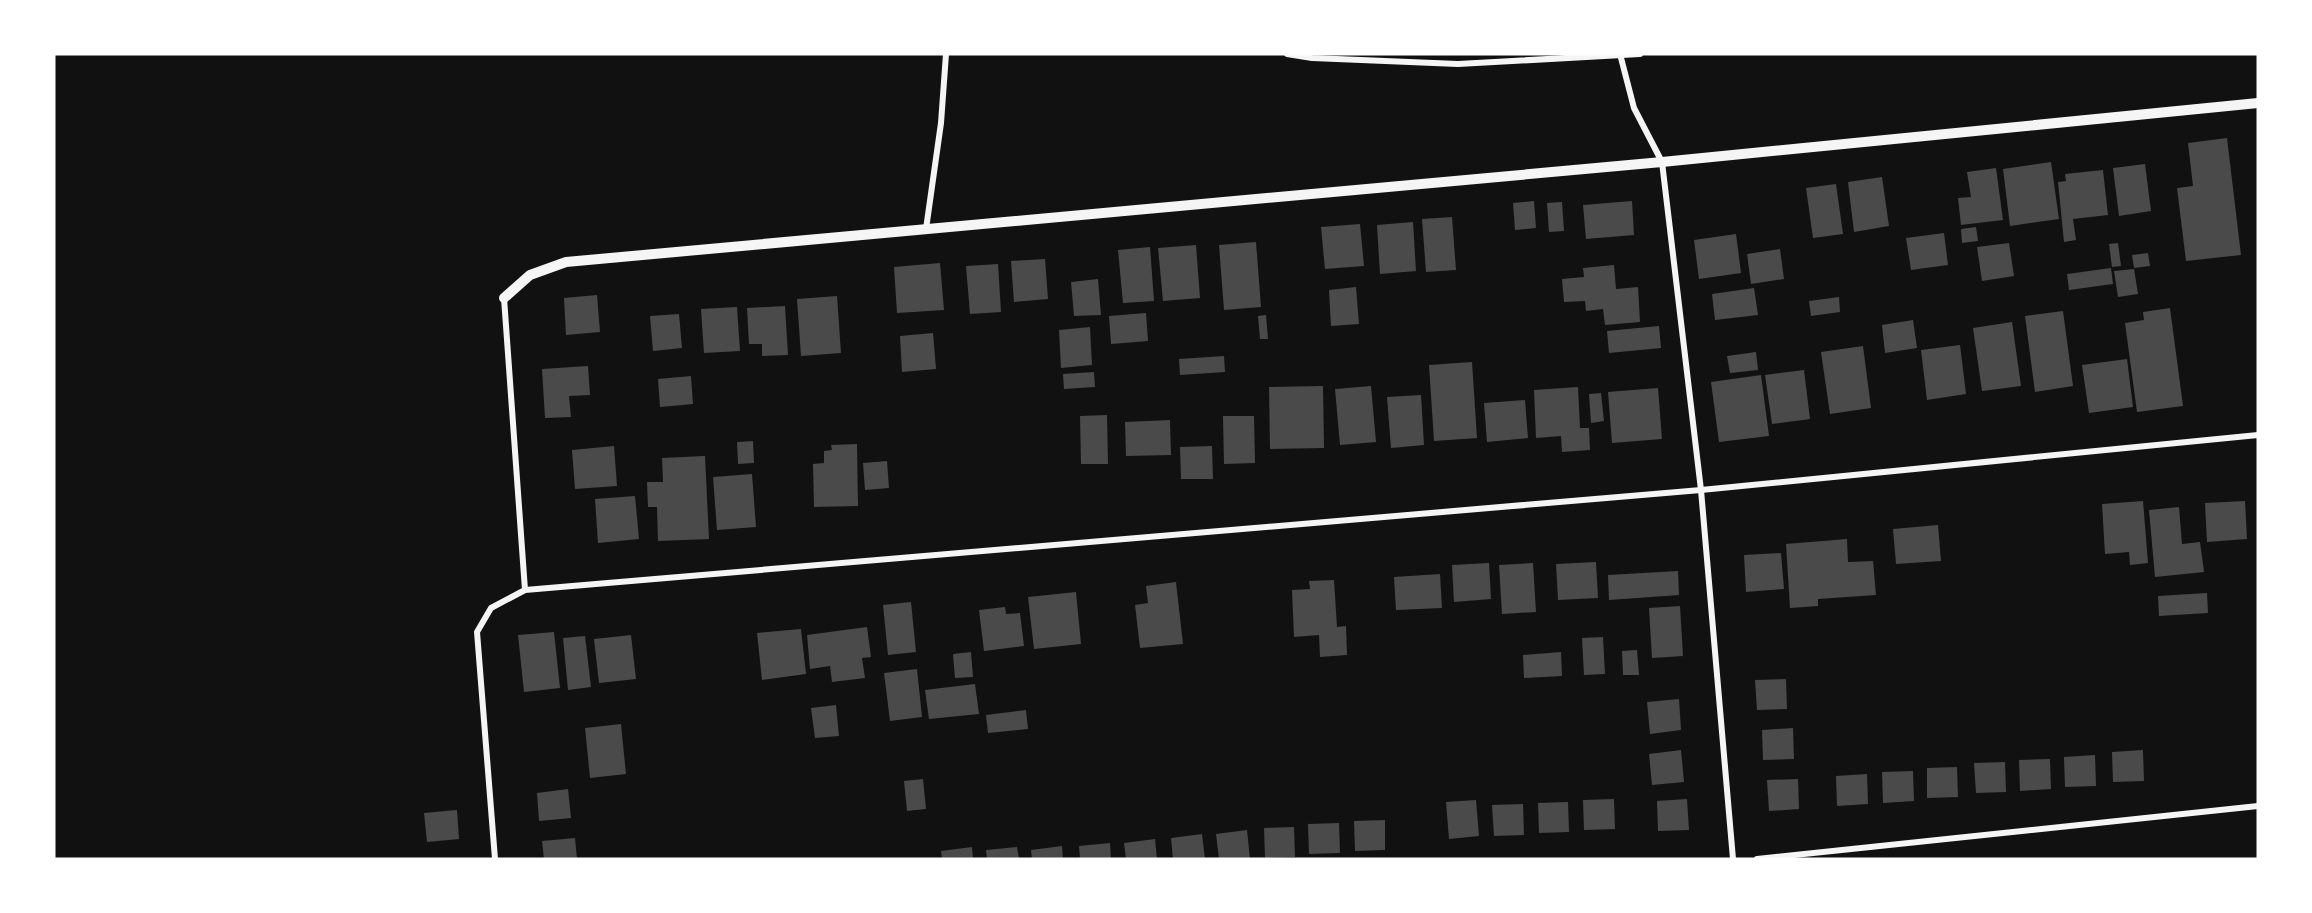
<svg xmlns="http://www.w3.org/2000/svg" width="2312" height="913" font-family="Montserrat,sans-serif">
	<style>
		.building { fill: #4a4a4a }
		.lines { fill: none; stroke-linecap: round; stroke-linejoin: round }
		.minor { stroke: #f5f5f5; stroke-width: 6 }
		.tertiary { stroke: #f5f5f5; stroke-width: 10 }
	</style>
	<rect width="100%" height="100%" fill="#111"/>
	<!-- building -->
	<g class="building">
		<polygon points="2227,138 2241,255 2186,261 2177,188 2193,186 2188,143"/>
		<polygon points="2051,162 2059,219 2010,226 2003,169"/>
		<polygon points="2145,164 2151,211 2119,216 2113,168"/>
		<polygon points="1996,168 2003,220 1961,225 1958,198 1971,197 1967,172"/>
		<polygon points="2103,170 2108,215 2073,219 2076,240 2064,242 2058,182 2066,181 2065,174"/>
		<polygon points="1882,177 1889,226 1854,232 1848,182"/>
		<polygon points="1836,184 1843,234 1813,238 1806,188"/>
		<polygon points="1534,201 1536,228 1515,230 1513,203"/>
		<polygon points="1632,201 1634,235 1586,239 1583,205"/>
		<polygon points="1562,202 1564,231 1549,232 1547,203"/>
		<polygon points="1452,217 1456,270 1426,272 1422,219"/>
		<polygon points="1413,222 1416,271 1380,274 1377,225"/>
		<polygon points="1360,224 1364,266 1325,269 1321,227"/>
		<polygon points="1976,227 1978,241 1962,243 1961,229"/>
		<polygon points="1944,233 1948,265 1911,270 1906,238"/>
		<polygon points="1736,234 1741,273 1699,279 1694,240"/>
		<polygon points="1256,242 1261,307 1224,310 1219,245"/>
		<polygon points="2009,243 2014,276 1982,281 1977,247"/>
		<polygon points="2118,243 2121,266 2112,267 2109,244"/>
		<polygon points="1196,245 1200,298 1163,301 1158,248"/>
		<polygon points="1150,247 1154,301 1123,303 1118,250"/>
		<polygon points="1780,249 1784,279 1751,284 1747,254"/>
		<polygon points="2148,253 2150,266 2134,268 2132,255"/>
		<polygon points="1045,259 1048,299 1014,302 1011,261"/>
		<polygon points="940,263 944,310 897,313 894,267"/>
		<polygon points="998,264 1001,312 970,314 966,266"/>
		<polygon points="1614,265 1616,289 1638,287 1640,322 1605,325 1603,309 1586,311 1585,301 1564,302 1562,279 1584,277 1583,268"/>
		<polygon points="2111,268 2113,284 2069,290 2067,274"/>
		<polygon points="2134,269 2138,294 2118,297 2114,271"/>
		<polygon points="1098,279 1101,315 1074,316 1071,282"/>
		<polygon points="1356,287 1359,324 1331,326 1329,290"/>
		<polygon points="1754,288 1758,315 1715,320 1712,294"/>
		<polygon points="597,295 600,332 566,335 564,298"/>
		<polygon points="837,296 841,353 801,356 797,299"/>
		<polygon points="1839,297 1840,312 1811,316 1809,301"/>
		<polygon points="785,306 788,355 762,356 762,344 749,344 747,308"/>
		<polygon points="737,307 740,351 704,353 701,309"/>
		<polygon points="2170,308 2183,406 2137,412 2125,323 2144,320 2143,312"/>
		<polygon points="2063,311 2073,386 2035,392 2025,316"/>
		<polygon points="1146,313 1148,341 1111,344 1109,316"/>
		<polygon points="679,314 682,348 653,351 650,316"/>
		<polygon points="1266,315 1268,339 1260,339 1258,316"/>
		<polygon points="1913,320 1917,348 1885,353 1882,325"/>
		<polygon points="2012,322 2021,386 1982,391 1973,328"/>
		<polygon points="1659,326 1661,348 1609,353 1607,331"/>
		<polygon points="1090,327 1092,365 1061,368 1059,330"/>
		<polygon points="933,333 936,369 902,372 900,336"/>
		<polygon points="1960,345 1966,394 1927,400 1921,350"/>
		<polygon points="1863,346 1871,408 1830,414 1821,352"/>
		<polygon points="1756,352 1758,370 1730,373 1727,356"/>
		<polygon points="1224,356 1225,372 1180,375 1179,359"/>
		<polygon points="2127,359 2133,407 2089,413 2082,365"/>
		<polygon points="1472,362 1477,438 1434,441 1429,365"/>
		<polygon points="588,366 590,395 569,396 571,417 545,418 542,369"/>
		<polygon points="1804,370 1810,419 1772,424 1765,375"/>
		<polygon points="1094,372 1095,387 1064,389 1063,374"/>
		<polygon points="1761,375 1769,436 1719,442 1711,382"/>
		<polygon points="691,376 693,404 660,407 658,379"/>
		<polygon points="1323,386 1324,448 1270,449 1269,387"/>
		<polygon points="1371,386 1376,442 1340,445 1335,389"/>
		<polygon points="1578,387 1580,428 1589,428 1590,450 1562,452 1561,436 1536,438 1534,390"/>
		<polygon points="1658,388 1662,439 1612,443 1608,392"/>
		<polygon points="1601,393 1604,421 1591,423 1589,394"/>
		<polygon points="1421,395 1424,445 1391,448 1387,397"/>
		<polygon points="1525,400 1528,438 1487,442 1484,403"/>
		<polygon points="1107,415 1108,464 1081,464 1080,416"/>
		<polygon points="1223,416 1254,416 1255,463 1224,464"/>
		<polygon points="1170,420 1171,455 1126,456 1125,422"/>
		<polygon points="753,441 754,463 738,464 737,442"/>
		<polygon points="857,444 858,506 814,507 813,464 824,463 824,451 832,450 831,445"/>
		<polygon points="614,446 617,486 575,489 572,450"/>
		<polygon points="1212,446 1213,479 1181,479 1180,447"/>
		<polygon points="705,456 709,539 658,541 657,507 648,507 647,482 663,482 662,458"/>
		<polygon points="887,461 889,488 865,490 863,463"/>
		<polygon points="752,474 756,527 717,530 713,477"/>
		<polygon points="635,496 639,539 598,543 595,499"/>
		<polygon points="2143,501 2148,563 2130,565 2129,552 2105,554 2102,504"/>
		<polygon points="2245,501 2247,539 2207,542 2205,503"/>
		<polygon points="2179,507 2182,544 2200,542 2204,572 2155,577 2149,510"/>
		<polygon points="1938,525 1941,561 1896,564 1893,529"/>
		<polygon points="1847,539 1848,562 1873,561 1876,595 1818,599 1818,606 1790,608 1786,544"/>
		<polygon points="1781,553 1784,589 1746,592 1744,555"/>
		<polygon points="1596,562 1598,598 1558,600 1556,564"/>
		<polygon points="1489,563 1491,599 1454,602 1452,565"/>
		<polygon points="1533,563 1536,612 1502,614 1499,565"/>
		<polygon points="1678,571 1679,595 1609,600 1608,575"/>
		<polygon points="1440,574 1442,608 1396,610 1394,577"/>
		<polygon points="1334,580 1337,627 1346,626 1347,655 1320,657 1319,635 1294,637 1292,590 1310,589 1309,581"/>
		<polygon points="1176,582 1183,644 1140,648 1135,605 1148,603 1146,586"/>
		<polygon points="1076,592 1081,644 1034,649 1028,597"/>
		<polygon points="2207,593 2208,613 2159,616 2158,596"/>
		<polygon points="911,602 916,652 888,655 883,605"/>
		<polygon points="1680,606 1683,656 1652,658 1649,608"/>
		<polygon points="1005,607 1006,614 1020,613 1024,646 984,651 979,610"/>
		<polygon points="867,627 871,657 862,658 865,678 832,682 830,666 810,669 807,635"/>
		<polygon points="801,629 806,674 762,680 757,633"/>
		<polygon points="554,632 560,688 524,692 518,635"/>
		<polygon points="631,635 636,679 599,683 594,639"/>
		<polygon points="585,636 591,687 568,690 563,638"/>
		<polygon points="1603,637 1605,674 1584,675 1582,638"/>
		<polygon points="1637,650 1639,675 1623,675 1622,651"/>
		<polygon points="971,652 973,677 955,678 953,654"/>
		<polygon points="1561,652 1562,676 1524,678 1523,655"/>
		<polygon points="917,669 922,717 890,721 884,673"/>
		<polygon points="1786,679 1787,709 1757,710 1755,680"/>
		<polygon points="975,684 979,714 929,719 925,690"/>
		<polygon points="1679,699 1681,730 1650,734 1647,702"/>
		<polygon points="836,705 839,736 815,738 811,708"/>
		<polygon points="1026,710 1028,729 988,733 986,715"/>
		<polygon points="621,724 626,774 590,778 585,728"/>
		<polygon points="1793,728 1794,759 1763,760 1762,730"/>
		<polygon points="1681,750 1684,782 1652,785 1649,754"/>
		<polygon points="2143,750 2144,781 2113,782 2112,752"/>
		<polygon points="2095,755 2096,786 2065,787 2064,757"/>
		<polygon points="2050,759 2051,789 2020,791 2019,760"/>
		<polygon points="2005,762 2006,792 1976,793 1974,763"/>
		<polygon points="1957,767 1958,797 1927,798 1927,768"/>
		<polygon points="1913,771 1914,801 1883,803 1882,772"/>
		<polygon points="1867,774 1868,804 1837,806 1836,776"/>
		<polygon points="923,779 926,809 907,811 904,781"/>
		<polygon points="1798,779 1799,809 1769,811 1767,780"/>
		<polygon points="568,789 571,818 539,821 537,793"/>
		<polygon points="1614,799 1615,829 1584,830 1583,800"/>
		<polygon points="1687,799 1689,830 1658,831 1657,801"/>
		<polygon points="1476,800 1479,836 1449,839 1446,802"/>
		<polygon points="1568,802 1569,832 1539,833 1538,803"/>
		<polygon points="1523,804 1524,835 1494,836 1492,805"/>
		<polygon points="457,810 459,839 427,842 424,813"/>
		<polygon points="1385,820 1385,850 1355,851 1354,821"/>
		<polygon points="1339,823 1340,853 1309,854 1308,824"/>
		<polygon points="1294,827 1295,857 1265,858 1264,828"/>
		<polygon points="1247,830 1250,859 1219,859 1216,834"/>
		<polygon points="1202,834 1205,859 1173,859 1171,838"/>
		<polygon points="575,838 577,859 544,859 542,841"/>
		<polygon points="1155,839 1157,859 1126,859 1124,843"/>
		<polygon points="1110,843 1111,859 1080,859 1079,846"/>
		<polygon points="1062,846 1063,859 1032,859 1031,850"/>
		<polygon points="972,847 973,859 942,859 941,851"/>
		<polygon points="1017,847 1019,859 987,859 986,850"/>
	</g>
	<g class="lines">
		<!-- minor -->
		<g class="minor">
			<polyline points="1287,54 1312,58 1458,64 1640,54"/>
			<polyline points="1620,54 1634,108 1662,162 1701,490 1733,859"/>
			<polyline points="926,229 941,123 946,54"/>
			<polyline points="525,590 1701,490 2258,435"/>
			<polyline points="495,859 477,632 491,608 525,590 504,298"/>
			<polyline points="1757,859 2258,806"/>
		</g>
		<!-- tertiary -->
		<polyline class="tertiary" points="504,298 530,275 566,262 1662,162 2258,103"/>
	</g>
	<!-- border -->
	<rect width="2312" height="913" fill="none" stroke="#ffffff" stroke-width="111"/>
</svg>
